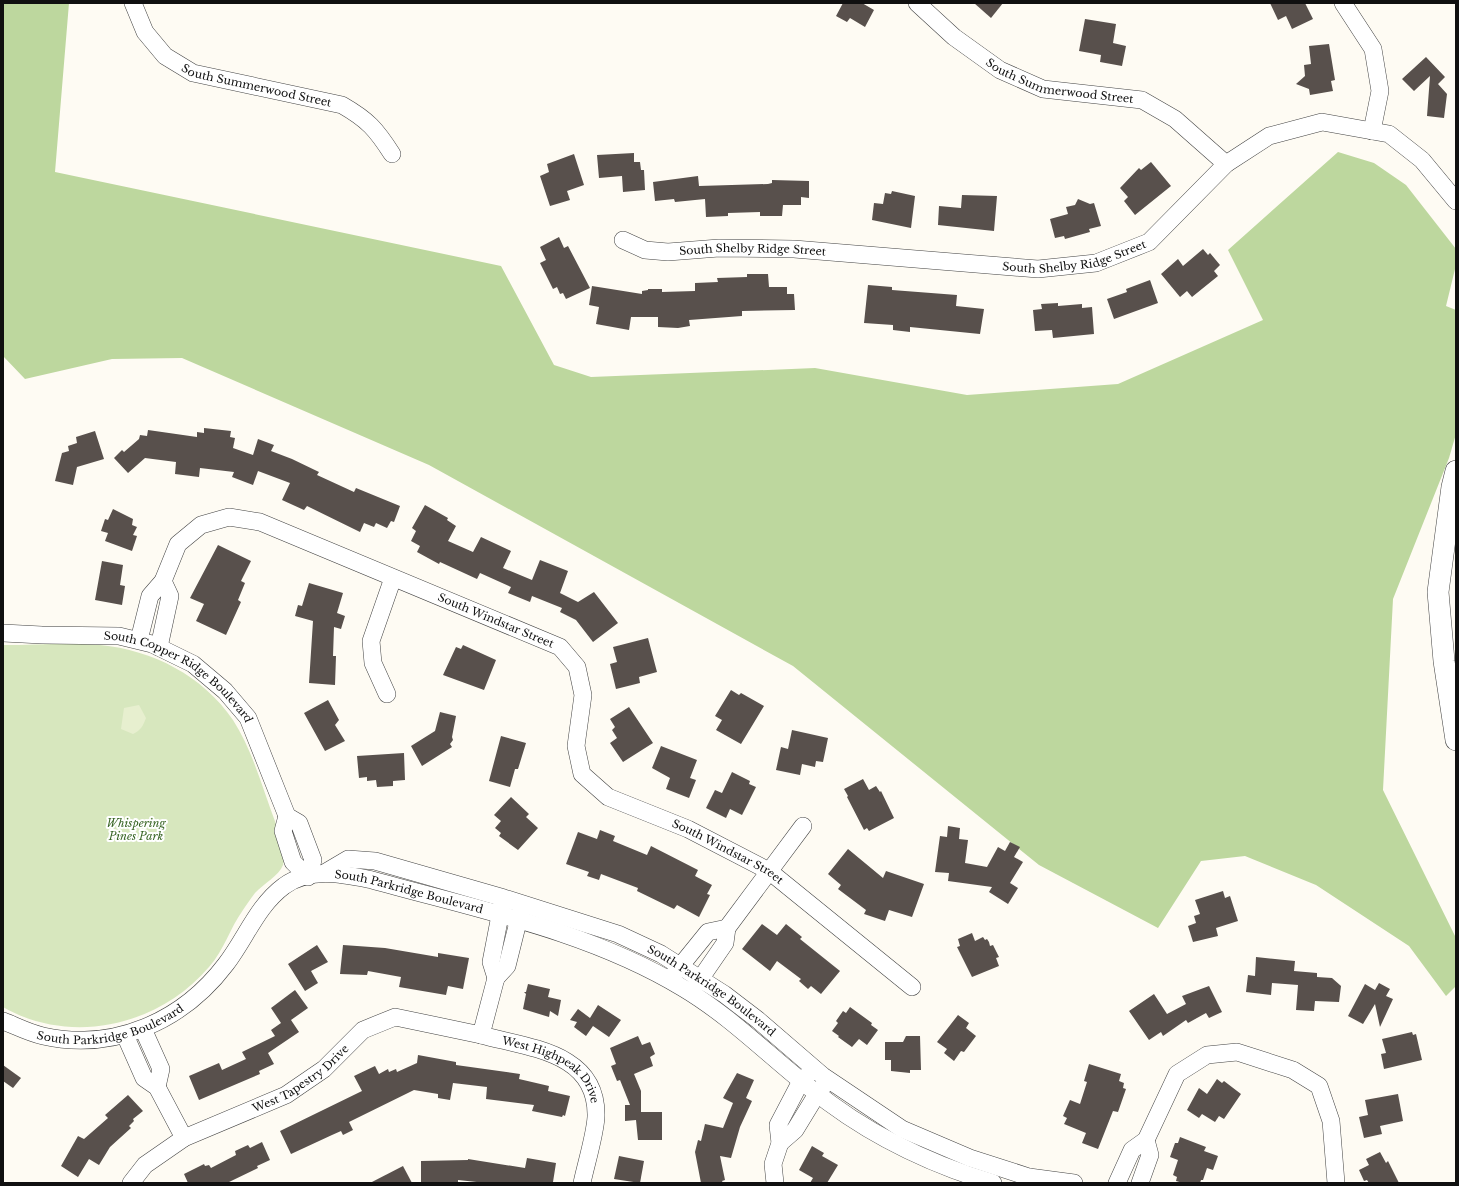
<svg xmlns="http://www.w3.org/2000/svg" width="1459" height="1186" font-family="'Libre Baskerville',serif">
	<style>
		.green { fill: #d7e7be }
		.forest { fill: #bdd79e }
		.pitch { fill: #e7efcf }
		.building { fill: #58504c }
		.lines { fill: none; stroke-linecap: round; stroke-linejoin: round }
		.minor-casing { stroke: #434343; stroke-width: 18 }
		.tertiary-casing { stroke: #434343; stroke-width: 22 }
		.minor { stroke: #fff; stroke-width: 17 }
		.tertiary { stroke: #fff; stroke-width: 21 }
		.labels { text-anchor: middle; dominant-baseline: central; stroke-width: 4; stroke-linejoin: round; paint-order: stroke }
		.street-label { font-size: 11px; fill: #101010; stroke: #fff }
		.park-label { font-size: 11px; font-style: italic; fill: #376423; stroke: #fff }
	</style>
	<rect width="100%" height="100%" fill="#fefbf3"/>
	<!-- green -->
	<path class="green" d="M3 645C35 645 68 642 100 645 153 650 203 676 233 720 253 751 263 790 276 824 276 836 287 855 283 865 279 876 263 884 255 893 251 898 247 904 243 910 230 928 224 950 209 967 159 1026 71 1046 3 1007Z"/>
	<!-- forest -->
	<polygon class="forest" points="3,3 69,3 55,172 501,266 554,365 591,377 815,368 967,395 1118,384 1263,320 1228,250 1338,152 1374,163 1406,185 1456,249 1456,265 1446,306 1456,310 1456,434 1449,458 1393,599 1383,790 1456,938 1456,986 1446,996 1409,946 1316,885 1245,856 1201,861 1158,928 1039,865 793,666 429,465 182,358 112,359 25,379 3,356"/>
	<!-- pitch -->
	<path class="pitch" d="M139 705 146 718C143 726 141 730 133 734L121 729 124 708Z"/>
	<!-- building -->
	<g class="building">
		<polygon points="843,3 862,3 874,10 865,27 850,18 847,22 836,16"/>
		<polygon points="974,3 1003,3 991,18"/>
		<polygon points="1270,3 1305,3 1313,19 1292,29 1286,16 1278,20"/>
		<polygon points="1085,19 1116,24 1113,43 1126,46 1122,66 1100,62 1101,55 1079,51"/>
		<polygon points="1329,44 1335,80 1331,81 1333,91 1310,95 1309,89 1296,84 1305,76 1304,65 1311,64 1309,46"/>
		<polygon points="1426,57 1445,77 1438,84 1447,94 1444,118 1427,116 1430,76 1414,91 1402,79"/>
		<polygon points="634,153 634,162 640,162 641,170 644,170 645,190 623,192 622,176 599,178 597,155"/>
		<polygon points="574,154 584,185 567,191 570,200 550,206 540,176 549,172 547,164"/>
		<polygon points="1151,162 1171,186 1135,215 1124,201 1128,197 1120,188 1139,168 1141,170"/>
		<polygon points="698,176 699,186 768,184 772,183 772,180 809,181 809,198 801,197 801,205 783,205 782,216 760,216 760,212 728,213 728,216 706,217 705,199 675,202 674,199 655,201 653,182"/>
		<polygon points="892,191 915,196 911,228 872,220 874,203 883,204 885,193 891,194"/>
		<polygon points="962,195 997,196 994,231 938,225 939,206 961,208"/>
		<polygon points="1078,199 1090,204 1094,203 1101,226 1089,229 1090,232 1065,239 1064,236 1055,238 1050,219 1068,214 1066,207 1075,205"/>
		<polygon points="559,237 564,248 568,246 590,288 566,299 563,293 560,294 557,287 553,289 540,263 546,260 540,247"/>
		<polygon points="1203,249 1208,255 1210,253 1220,265 1214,271 1218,276 1192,297 1187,291 1180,297 1161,274 1178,259 1183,266"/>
		<polygon points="747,274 768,274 769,287 787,287 787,294 794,294 795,310 742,311 742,316 689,320 690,326 678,328 658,327 658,317 631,317 629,330 596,324 599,307 589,305 592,286 642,294 642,291 648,290 648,289 662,289 662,292 695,291 695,283 718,282 717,278 747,277"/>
		<polygon points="1150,280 1158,303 1114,319 1107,299 1127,292 1126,289"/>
		<polygon points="868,285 892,287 892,290 957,295 956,306 984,309 980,334 910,327 910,332 893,330 893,325 864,323"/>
		<polygon points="1058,303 1058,306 1082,304 1082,308 1092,307 1094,334 1053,338 1052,330 1035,331 1033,310 1042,309 1041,304"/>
		<polygon points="204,428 231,431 230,437 235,438 233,448 253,455 258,439 274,445 271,451 292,459 319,472 317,475 354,492 356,488 400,506 394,522 391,521 387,528 376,523 374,527 364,523 360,532 307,506 304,510 282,500 290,483 258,471 253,485 232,477 234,472 200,468 199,477 175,474 176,462 145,458 128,473 114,458 122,450 124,452 139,439 140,435 147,436 148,430 197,437 197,432 204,433"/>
		<polygon points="95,431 104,459 77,467 73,485 55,481 62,453 69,451 68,446 77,443 76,437"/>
		<polygon points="425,505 448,518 447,520 456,526 448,541 473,552 481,537 511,551 503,568 532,580 540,560 568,571 560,593 578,602 594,592 618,623 593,642 576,620 560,612 562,608 532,596 530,602 508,593 511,587 480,573 477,579 440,562 439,564 417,552 420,546 411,541 416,531 412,528"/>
		<polygon points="113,509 133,519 132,525 137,527 133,535 137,536 132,551 105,541 108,533 101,531 105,519 108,520"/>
		<polygon points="218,545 251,561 241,581 245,583 238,600 241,602 226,635 196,621 204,604 190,598"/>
		<polygon points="102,561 123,565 120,585 125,586 122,605 95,600"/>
		<polygon points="309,583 343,593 337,613 345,616 341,629 334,627 333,656 336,656 335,685 309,683 313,621 295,616 298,605 302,606"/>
		<polygon points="648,638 657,672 639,677 640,683 616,689 610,664 617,662 613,647"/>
		<polygon points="463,645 496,660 484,690 443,675 456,647 461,649"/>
		<polygon points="731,690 739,695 741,693 764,706 741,744 716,730 722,720 715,716"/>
		<polygon points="328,700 339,720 335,725 345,741 325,751 304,713"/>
		<polygon points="629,707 653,743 623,762 610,743 617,738 612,730 615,727 610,719"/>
		<polygon points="440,712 456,716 452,737 453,740 450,744 452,747 422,766 411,746 435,731"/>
		<polygon points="792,730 828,738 823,762 816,761 815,767 802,764 800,775 776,770 781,747 788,749"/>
		<polygon points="501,736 526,743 518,769 515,769 510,787 489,781"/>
		<polygon points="661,746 697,760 690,778 696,780 689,798 666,789 670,778 652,768"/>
		<polygon points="404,753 405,780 393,781 393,786 377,787 376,780 367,781 367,777 359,778 357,756"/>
		<polygon points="732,772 750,781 749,784 756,787 742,815 730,809 726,818 706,808 715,790 722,793"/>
		<polygon points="863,779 869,790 876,786 880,792 881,791 894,818 869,831 867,828 864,830 847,797 848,796 844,789"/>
		<polygon points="511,797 529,814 526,817 538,828 518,850 499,836 501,833 495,828 501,821 494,815"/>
		<polygon points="948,826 960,828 959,839 968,840 965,863 987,867 998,847 1005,851 1010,842 1020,847 1014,857 1023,862 1010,883 1018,888 1008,904 989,892 992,887 948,881 949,873 935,872 940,836 947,837"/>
		<polygon points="600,830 615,836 613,841 647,855 651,846 698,870 695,876 712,885 707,894 710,895 699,917 677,905 674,909 637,891 638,888 601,874 599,880 587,876 589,872 566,864 578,832 597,839"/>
		<polygon points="848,849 883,878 886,871 924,884 912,917 889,910 885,921 864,914 866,910 838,889 841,885 828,874"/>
		<polygon points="1223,891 1225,898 1230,896 1238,921 1216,928 1218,936 1193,942 1188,926 1196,923 1194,916 1200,914 1195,900"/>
		<polygon points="762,924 777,935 786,924 802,937 800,939 840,971 821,994 811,986 808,989 799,981 801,979 777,961 770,971 742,949"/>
		<polygon points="972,933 975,941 983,937 985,940 987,939 989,942 990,946 993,945 999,957 996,958 999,966 972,977 957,947 960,946 958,939"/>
		<polygon points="317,945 328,962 311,971 318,983 305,991 288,964"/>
		<polygon points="343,945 385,948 438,957 438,953 469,958 463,989 448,986 446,995 399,987 401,977 368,971 367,975 340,974"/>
		<polygon points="1256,957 1295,961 1294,971 1317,973 1317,977 1332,978 1341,986 1339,1002 1315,1001 1314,1011 1296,1010 1298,985 1272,983 1271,995 1246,992 1248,975 1255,976"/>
		<polygon points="1379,983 1390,989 1386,996 1393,999 1380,1027 1375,1004 1363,1024 1348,1016 1365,984 1375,990"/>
		<polygon points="528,984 550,989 548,997 561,1000 558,1016 550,1011 549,1017 523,1009 526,994 524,992 526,992"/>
		<polygon points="1209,986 1222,1012 1209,1018 1206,1013 1188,1023 1186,1020 1163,1036 1161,1032 1149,1040 1129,1011 1154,994 1167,1014 1186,1004 1182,996"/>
		<polygon points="295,990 308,1008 291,1020 299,1032 268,1053 274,1064 259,1071 260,1074 199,1100 189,1076 219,1063 222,1070 246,1059 242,1052 275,1036 271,1030 281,1023 271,1008"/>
		<polygon points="598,1005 621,1020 609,1037 593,1026 586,1036 574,1027 577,1022 570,1020 578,1009 590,1018"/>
		<polygon points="850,1007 872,1023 871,1025 878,1030 867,1045 859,1039 852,1047 838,1037 839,1036 832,1031 838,1023 836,1021 843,1011 846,1013"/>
		<polygon points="958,1015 969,1023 966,1028 976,1036 964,1052 961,1051 954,1061 944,1053 947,1049 937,1042"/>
		<polygon points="1412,1032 1413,1035 1416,1034 1422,1060 1384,1069 1381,1054 1386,1053 1382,1039"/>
		<polygon points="638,1036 642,1045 650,1042 655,1054 650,1057 653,1066 634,1074 641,1091 641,1112 662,1112 662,1140 638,1140 636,1120 625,1121 625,1105 630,1105 620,1080 617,1081 611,1066 616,1064 610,1048"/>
		<polygon points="906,1036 920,1036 921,1070 910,1070 910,1073 891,1071 891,1060 885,1060 885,1042 903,1042"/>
		<polygon points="418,1055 456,1062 456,1065 520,1074 519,1079 549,1086 548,1091 570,1096 565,1116 563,1115 562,1117 532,1111 534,1105 486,1099 487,1087 453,1083 450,1100 438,1098 438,1094 414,1090 349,1122 353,1130 343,1135 341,1131 332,1135 291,1154 280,1131 362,1091 354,1076 375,1066 379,1074 388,1069 389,1072 396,1069 397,1072 417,1063"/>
		<polygon points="1089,1064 1121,1074 1119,1081 1124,1083 1123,1088 1126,1089 1118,1112 1113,1111 1098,1149 1082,1143 1086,1133 1064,1124 1067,1118 1063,1116 1070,1100 1080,1104 1087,1082 1084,1081"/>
		<polygon points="3,1065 21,1078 13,1088 3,1081"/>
		<polygon points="737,1073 754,1080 746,1098 752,1101 740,1127 731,1158 720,1156 725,1180 722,1181 723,1183 701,1183 695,1152 698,1140 701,1141 705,1124 723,1128 733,1103 723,1098"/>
		<polygon points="1217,1079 1222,1083 1224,1081 1241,1094 1224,1119 1219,1116 1215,1122 1202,1114 1199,1118 1187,1110 1199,1088 1207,1094"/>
		<polygon points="1398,1094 1403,1121 1380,1126 1382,1134 1364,1138 1359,1117 1368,1115 1365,1100"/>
		<polygon points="128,1095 143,1111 133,1119 134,1121 129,1126 131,1128 110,1147 99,1165 89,1159 78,1177 61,1166 78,1136 84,1139 108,1118 105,1115"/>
		<polygon points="1180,1137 1206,1147 1204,1151 1218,1156 1213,1170 1207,1168 1203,1180 1201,1180 1200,1183 1183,1183 1176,1181 1177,1177 1173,1175 1178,1160 1170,1157 1175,1143 1178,1143"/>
		<polygon points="262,1142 270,1160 257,1166 258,1168 227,1183 188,1183 184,1174 204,1164 205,1166 209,1165 211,1168 236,1155 235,1151 248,1145 250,1148"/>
		<polygon points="812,1146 824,1153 822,1156 838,1165 827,1183 810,1183 813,1178 799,1170"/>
		<polygon points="1380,1152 1386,1163 1388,1161 1399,1183 1369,1183 1367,1180 1364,1181 1359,1170 1369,1165 1366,1159"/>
		<polygon points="619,1156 644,1161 640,1183 614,1179"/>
		<polygon points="527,1158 556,1163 553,1182 486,1183 458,1180 458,1183 421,1183 421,1161 468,1160 468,1159 525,1168"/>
		<polygon points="403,1166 412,1183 370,1183"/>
	</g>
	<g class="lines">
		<defs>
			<g id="minor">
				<path id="s1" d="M133 3 145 32 165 56 193 73 342 105C368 120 376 129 392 154"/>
				<path id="s2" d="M917 3 954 37 1000 70 1043 89 1142 100 1175 119 1226 164"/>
				<polyline points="1343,3 1373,49 1380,91 1372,131"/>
				<path id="s3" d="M623 240 645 250 668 252 719 248 794 249 1038 269 1096 263 1149 242 1226 164 1269 136 1322 122 1389 134 1422 160 1456 201"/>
				<path id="s4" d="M3 633 42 635 119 636 152 644 193 664 225 691 248 718 287 816"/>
				<path id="s5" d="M139 640 150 596 163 581 178 544 201 525 229 517 260 522 560 647 577 667 583 695 576 746 582 774 608 797 688 829 769 871 912 987"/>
				<polyline points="159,647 170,596 163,581"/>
				<polyline points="387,694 373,663 371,641 393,578"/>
				<polygon points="287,816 299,823 313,860 308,877 293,862 283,831"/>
				<path id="s6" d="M326 872 348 859 375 861 504 898 618 934 661 954 724 994 758 1020 823 1076 902 1129 970 1158 1029 1177 1074 1183"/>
				<polyline points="674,974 708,932 727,928"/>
				<path id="s7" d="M496 978 481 1035C529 1048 598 1052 596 1117 595 1135 586 1164 582 1183"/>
				<polyline points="496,978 491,962 502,905"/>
				<polyline points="496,978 507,966 521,910"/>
				<polyline points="694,988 725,943 727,928 803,826"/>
				<path id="s8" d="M3 1021C16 1026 29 1033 43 1036 114 1052 183 1021 226 964 246 938 257 906 284 886 311 867 342 874 372 880 476 909 589 931 683 988 730 1016 767 1054 810 1088 864 1132 926 1163 993 1183"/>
				<polyline points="143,1029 161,1069 157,1087"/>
				<polyline points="125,1035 144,1078 157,1087 184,1138"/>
				<polyline points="780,1143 795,1130 817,1094 824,1085"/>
				<path id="s9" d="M131 1183 145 1165 184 1138 286 1095 324 1069 363 1030 395 1017 481 1035"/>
				<polyline points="775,1183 773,1164 780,1143 778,1125 801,1081 810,1073"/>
				<polyline points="1117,1183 1132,1150 1146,1140 1177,1074 1207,1055 1237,1052 1293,1070 1319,1086 1331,1121 1336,1183"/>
				<polyline points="1140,1183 1150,1155 1146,1140"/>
			</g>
			<polyline id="tertiary" points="1456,471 1452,487 1438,592 1444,661 1456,740"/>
		</defs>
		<!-- minor casing -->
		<use href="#minor" class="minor-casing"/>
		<!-- tertiary casing -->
		<use href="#tertiary" class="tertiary-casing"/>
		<!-- minor -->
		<use href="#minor" class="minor"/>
		<!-- tertiary -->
		<use href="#tertiary" class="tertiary"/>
	</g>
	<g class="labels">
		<!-- street labels -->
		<g class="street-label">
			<text stroke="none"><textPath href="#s2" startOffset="168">South Summerwood Street</textPath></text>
			<text stroke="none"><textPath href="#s1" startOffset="160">South Summerwood Street</textPath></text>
			<text stroke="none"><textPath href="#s3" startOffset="132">South Shelby Ridge Street</textPath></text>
			<text stroke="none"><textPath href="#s3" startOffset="456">South Shelby Ridge Street</textPath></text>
			<text stroke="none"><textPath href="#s5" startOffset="451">South Windstar Street</textPath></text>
			<text stroke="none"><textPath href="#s4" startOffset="189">South Copper Ridge Boulevard</textPath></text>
			<text stroke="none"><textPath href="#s5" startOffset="822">South Windstar Street</textPath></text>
			<text stroke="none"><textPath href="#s8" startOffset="478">South Parkridge Boulevard</textPath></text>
			<text stroke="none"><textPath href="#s6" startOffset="416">South Parkridge Boulevard</textPath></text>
			<text stroke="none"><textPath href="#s8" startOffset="113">South Parkridge Boulevard</textPath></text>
			<text stroke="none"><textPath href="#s7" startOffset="141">West Highpeak Drive</textPath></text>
			<text stroke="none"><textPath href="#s9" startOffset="202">West Tapestry Drive</textPath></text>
		</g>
		<!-- park labels -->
		<g class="park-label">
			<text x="136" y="823">Whispering<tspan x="136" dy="13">Pines Park</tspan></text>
		</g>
	</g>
	<!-- border -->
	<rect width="1459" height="1186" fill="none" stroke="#101010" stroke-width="8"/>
</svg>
